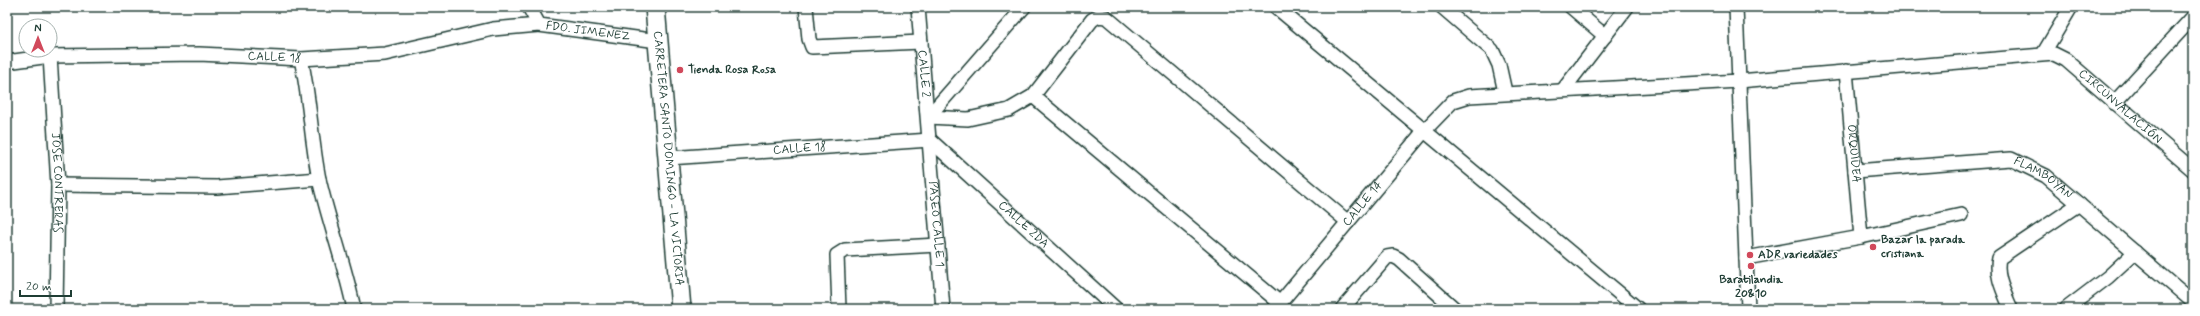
<svg xmlns="http://www.w3.org/2000/svg" width="2200" height="316" font-family="Mynerve,sans-serif">
	<style>
		.lines { fill: none; stroke-linecap: round; stroke-linejoin: round }
		.minor-casing { stroke: #1f3d34; stroke-width: 16 }
		.secondary-casing { stroke: #1f3d34; stroke-width: 22 }
		.minor { stroke: #fff; stroke-width: 13 }
		.secondary { stroke: #fff; stroke-width: 19 }
		.poi-dot { fill: #d1495b; stroke: #fff; stroke-width: 1.5 }
		.labels { text-anchor: middle; dominant-baseline: central; stroke-width: 3; stroke-linejoin: round; paint-order: stroke }
		.street-label { font-size: 12px; fill: #1f3d34; stroke: #fff }
		.poi-label { font-size: 12px; font-weight: bold; fill: #1f3d34; stroke: #fff; text-anchor: start }
	</style>
	<rect width="100%" height="100%" fill="#fff"/>
	<filter id="ink" filterUnits="userSpaceOnUse"><feTurbulence type="fractalNoise" baseFrequency=".025" numOctaves="2"/><feDisplacementMap in="SourceGraphic" scale="8" xChannelSelector="R" yChannelSelector="G"/><feConvolveMatrix kernelMatrix="1 2 1 2 8 2 1 2 1" color-interpolation-filters="sRGB"/></filter>
	<g filter="url(#ink)">
		<g class="lines">
			<defs>
				<g id="minor">
					<path id="s1" d="M529 7 539 25 658 41"/>
					<polyline points="806,7 809,39 812,47 921,42"/>
					<path id="s2" d="M918 7 943 309"/>
					<polyline points="1276,7 1638,309"/>
					<polyline points="1442,7 1492,50 1499,65 1505,92"/>
					<polyline points="1571,7 1605,36"/>
					<polyline points="1736,7 1748,309"/>
					<polyline points="2043,54 2071,7"/>
					<path id="s3" d="M50 56 58 185 56 309"/>
					<path d="M301 59C310 99 311 140 319 179 329 223 345 265 354 309"/>
					<path id="s4" d="M7 62 50 56 199 54 301 59 385 54 493 29 539 25"/>
					<path id="s5" d="M1846 71 1861 237"/>
					<polyline points="1563,90 1627,7"/>
					<polyline points="1033,96 1280,303"/>
					<polyline points="2114,103 2193,17"/>
					<polyline points="928,117 968,119 1009,110 1033,96 1092,20 1098,16 1106,17 1348,222"/>
					<polyline points="928,117 1024,7"/>
					<path id="s6" d="M930 140 1116 309"/>
					<path id="s7" d="M669 158 930 140"/>
					<path id="s8" d="M1855 171 2011 159 2046 176 2193 302"/>
					<polyline points="58,185 217,187 319,179"/>
					<polyline points="1746,258 1861,237 1961,215"/>
					<polyline points="839,309 837,255 845,250 938,245"/>
					<path id="s9" d="M1275 309 1424 131 1453 101 1469 96 1739 81 2054 54 2066 60 2193 170"/>
					<polyline points="1342,309 1387,257 1393,256 1399,259 1455,309"/>
					<path d="M2011 309C2004 292 1995 276 1999 258L2079 204"/>
					<polyline points="2066,309 2108,277 2135,252"/>
				</g>
				<g id="secondary">
					<path id="s10" d="M655 7 681 309"/>
				</g>
			</defs>
			<!-- minor casing -->
			<use href="#minor" class="minor-casing"/>
			<!-- secondary casing -->
			<use href="#secondary" class="secondary-casing"/>
			<!-- minor -->
			<use href="#minor" class="minor"/>
			<!-- secondary -->
			<use href="#secondary" class="secondary"/>
		</g>
	</g>
	<!-- markers -->
	<g class="poi-dot">
		<circle cx="680" cy="70" r="4"/>
		<circle cx="1873" cy="247" r="4"/>
		<circle cx="1750" cy="255" r="4"/>
		<circle cx="1751" cy="266" r="4"/>
	</g>
	<g class="labels">
		<!-- street labels -->
		<g class="street-label">
			<text stroke="none"><textPath href="#s1" startOffset="70">FDO. JIMENEZ</textPath></text>
			<text stroke="none"><textPath href="#s4" startOffset="268">CALLE 18</textPath></text>
			<text stroke="none"><textPath href="#s2" startOffset="67">CALLE 2</textPath></text>
			<text stroke="none"><textPath href="#s9" startOffset="962">CIRCUNVALACIÓN</textPath></text>
			<text stroke="none"><textPath href="#s7" startOffset="131">CALLE 18</textPath></text>
			<text stroke="none"><textPath href="#s5" startOffset="83">ORQUIDEA</textPath></text>
			<text stroke="none"><textPath href="#s10" startOffset="152">CARRETERA SANTO DOMINGO - LA VICTORIA</textPath></text>
			<text stroke="none"><textPath href="#s8" startOffset="194">FLAMBOYAN</textPath></text>
			<text stroke="none"><textPath href="#s3" startOffset="127">JOSE CONTRERAS</textPath></text>
			<text stroke="none"><textPath href="#s9" startOffset="137">CALLE 14</textPath></text>
			<text stroke="none"><textPath href="#s2" startOffset="218">PASEO CALLE 1</textPath></text>
			<text stroke="none"><textPath href="#s6" startOffset="126">CALLE 2DA</textPath></text>
		</g>
		<!-- poi labels -->
		<g class="poi-label">
			<text x="688" y="70">Tienda Rosa Rosa</text>
			<text x="1881" y="240">Bazar la parada<tspan x="1881" dy="14">cristiana</tspan></text>
			<text x="1758" y="255">ADR variedades</text>
			<text x="1751" y="280" text-anchor="middle">Baratilandia<tspan x="1751" dy="14">20&amp;10</tspan></text>
		</g>
	</g>
	<!-- margin -->
	<rect width="2200" height="316" fill="none" stroke="#fff" stroke-width="24"/>
	<rect x="12" y="12" width="2176" height="292" fill="none" stroke="#1f3d34" stroke-width="1.5" filter="url(#ink)"/>
	<!-- north arrow -->
	<g transform="translate(38 38)"><circle r="19" fill="#ffffff" stroke="#a5b1ae"/>
	<path d="M0-3L7 15L0 10L-7 15Z" fill="#d1495b"/>
	<text y="-6" font-size="11" font-weight="bold" text-anchor="middle" fill="#1f3d34">N</text>
	</g>
	<!-- scale -->
	<path d="M20 290v6h51v-6" fill="none" stroke="#1f3d34" stroke-width="2"/>
	<text x="26" y="290" font-size="12" fill="#1f3d34" stroke="#ffffff" stroke-width="3" paint-order="stroke">20 m</text>
</svg>
